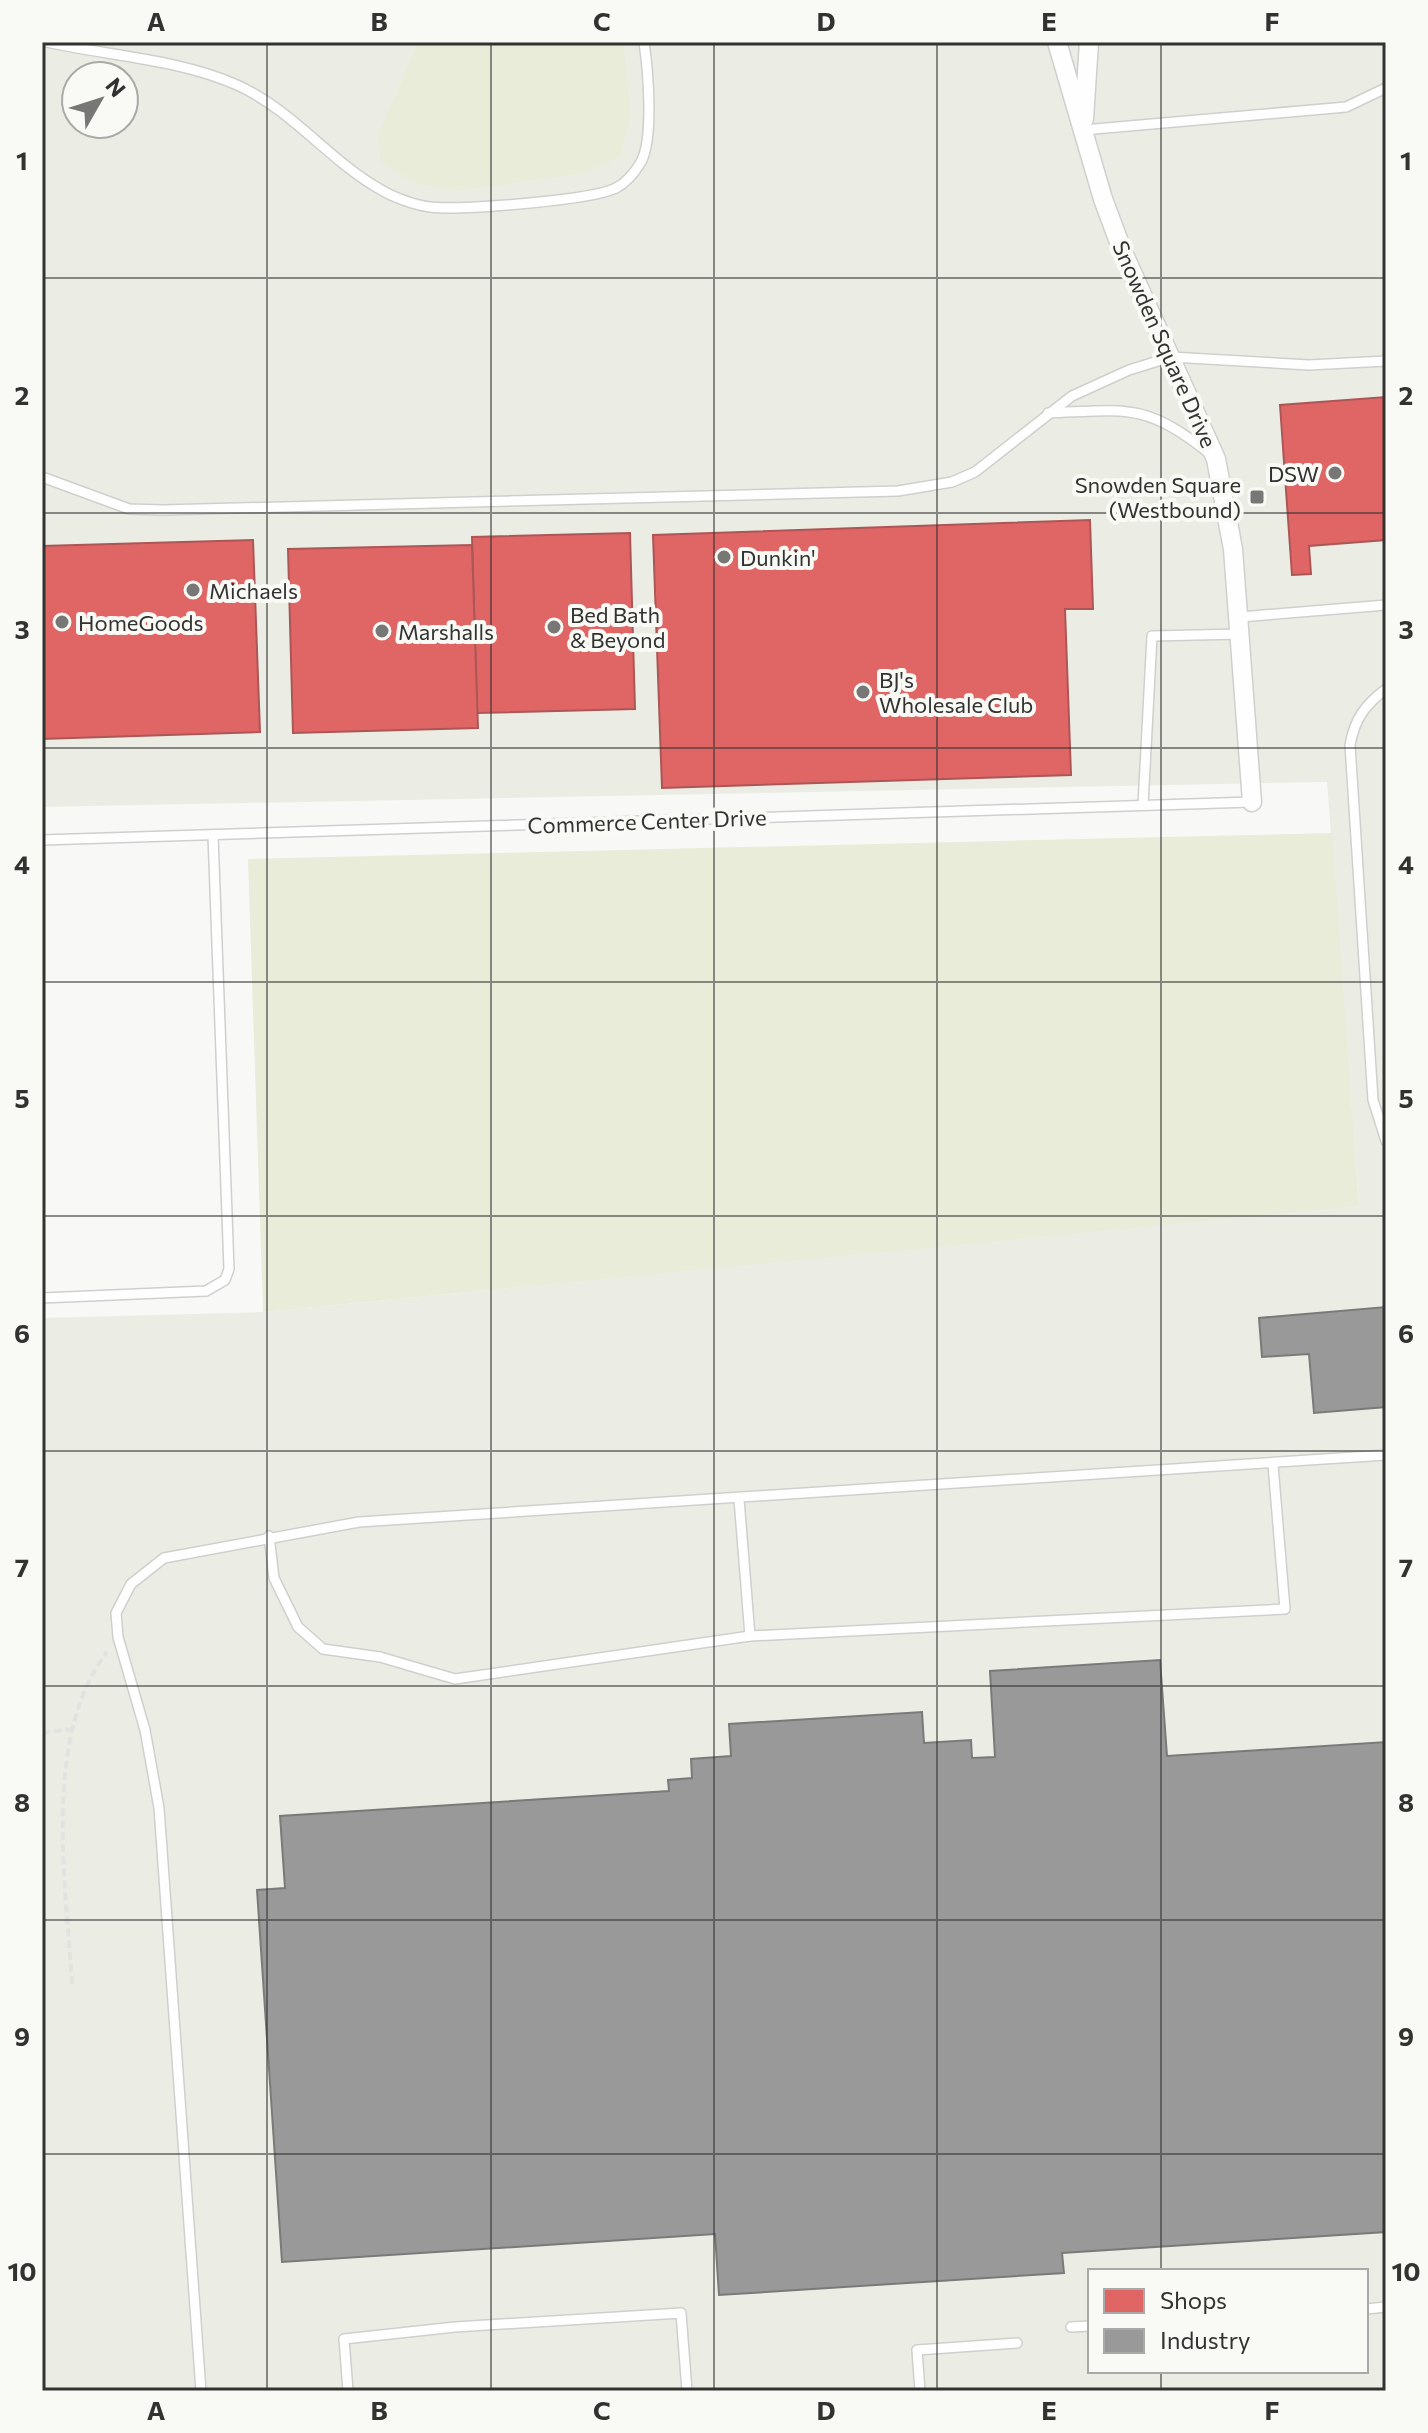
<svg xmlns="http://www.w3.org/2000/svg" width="1428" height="2433" font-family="Commissioner,sans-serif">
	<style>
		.built { fill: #ebede5; fill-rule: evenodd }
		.green { fill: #e9ecd9 }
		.shops { fill: #e06666; stroke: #ac5656; stroke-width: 2 }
		.industry { fill: #999; stroke: #7a7a7a; stroke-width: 2 }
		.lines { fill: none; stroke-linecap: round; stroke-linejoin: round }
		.lane-casing { stroke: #cfd0cd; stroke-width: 12 }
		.street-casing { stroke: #cfd0cd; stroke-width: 21 }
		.path { stroke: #e2e2e1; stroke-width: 4; stroke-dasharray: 8 4; stroke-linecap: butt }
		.lane { stroke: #fefefe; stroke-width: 9 }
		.street { stroke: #fefefe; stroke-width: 18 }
		.grid { fill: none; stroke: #323231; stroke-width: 2; stroke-opacity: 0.55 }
		.poi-dot { fill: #777876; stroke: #f9faf5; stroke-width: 3 }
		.labels { text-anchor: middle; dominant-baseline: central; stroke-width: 8; stroke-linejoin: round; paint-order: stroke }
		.street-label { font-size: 22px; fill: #323231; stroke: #f9faf5 }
		.poi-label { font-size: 22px; fill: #323231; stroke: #f9faf5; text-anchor: start }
		.neatline { fill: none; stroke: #323231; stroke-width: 3 }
		.grid-label { font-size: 26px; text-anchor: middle; font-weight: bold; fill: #323231 }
	</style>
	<rect width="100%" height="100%" fill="#f8f9f6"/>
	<!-- built -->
	<path class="built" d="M42 42H1386V2391H42V1318L263 1312 1359 1205 1327 782 42 807ZM76 76H124V124H76ZM1090 2271H1366V2371H1090Z"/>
	<!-- green -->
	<g class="green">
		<polygon points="419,42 623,42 631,116 620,157 585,173 456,191 416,183 381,163 378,135"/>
		<polygon points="1332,833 1359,1206 263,1312 248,859"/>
	</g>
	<!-- shops -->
	<g class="shops">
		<polygon points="1386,397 1386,540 1309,546 1311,574 1292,575 1280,405"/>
		<polygon points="1090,520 1093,609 1065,609 1071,775 662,788 653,535"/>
		<polygon points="630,533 635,709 477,713 472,537"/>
		<polygon points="253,540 260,732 42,739 42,546"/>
		<polygon points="472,545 478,728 293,733 288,549"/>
	</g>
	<!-- industry -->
	<g class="industry">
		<polygon points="1386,1307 1386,1407 1314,1413 1309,1354 1262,1357 1259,1318"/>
		<polygon points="1160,1660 1167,1756 1386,1742 1386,2232 1062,2253 1064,2273 719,2295 715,2234 282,2262 257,1890 285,1888 280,1816 669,1791 668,1780 692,1778 691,1759 731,1756 729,1724 922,1712 924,1743 971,1740 972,1758 995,1757 990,1671"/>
	</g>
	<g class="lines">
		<defs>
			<g id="lane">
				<path d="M47 42C109 56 179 59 237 85 291 109 328 159 378 188 392 197 414 205 430 207 458 211 593 200 616 188 626 183 635 172 641 162 654 138 648 70 644 42"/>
				<polyline points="1083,130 1346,107 1386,88"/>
				<path d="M1048 413C1127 410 1144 402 1209 453"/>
				<polyline points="42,477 129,509 163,510 898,491 952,482 975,472 1072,396 1129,370 1171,357 1309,365 1386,361"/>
				<polyline points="1240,617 1386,605"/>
				<path d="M1386 689C1365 705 1355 718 1350 745L1373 1100 1386 1141"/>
				<polyline points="1143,805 1152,636 1241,634"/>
				<polyline points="42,840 1252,802"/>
				<polyline points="42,1298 206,1291 225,1280 229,1269 213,835"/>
				<polyline points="739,1499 750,1636"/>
				<polyline points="269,1536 274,1578 298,1627 323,1649 380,1657 455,1679 750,1636 1285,1609 1273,1465"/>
				<polyline points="1366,2309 1386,2307"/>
				<polyline points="1071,2327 1090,2326"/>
				<polyline points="201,2391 159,1808 145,1730 118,1637 116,1613 131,1584 164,1558 359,1522 1386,1455"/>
				<polyline points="348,2391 344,2339 455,2327 681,2313 687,2391"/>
				<polyline points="920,2391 917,2350 1017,2343"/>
			</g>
			<g id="street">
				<polyline points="1057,42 1103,199 1122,250 1216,459 1233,549 1252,802"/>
				<polyline points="1084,119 1089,42"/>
			</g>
		</defs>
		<!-- lane casing -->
		<use href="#lane" class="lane-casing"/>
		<!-- street casing -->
		<use href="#street" class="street-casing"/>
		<!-- path -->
		<g class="path">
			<polyline points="42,1733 71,1729"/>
			<path d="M72 1984C66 1883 42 1737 107 1652"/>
		</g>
		<!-- lane -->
		<use href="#lane" class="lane"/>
		<!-- street -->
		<use href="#street" class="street"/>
	</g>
	<!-- grid -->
	<path class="grid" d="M267 42V2391M491 42V2391M714 42V2391M937 42V2391M1161 42V2271M42 278H1386M42 513H1386M42 748H1386M42 982H1386M42 1216H1386M42 1451H1386M42 1686H1386M42 1920H1386M42 2154H1386M1161 2371V2391"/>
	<!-- markers -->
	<g class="poi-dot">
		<circle cx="1335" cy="473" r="8"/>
		<rect x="1249" y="489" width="16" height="16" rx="4"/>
		<circle cx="724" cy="557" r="8"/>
		<circle cx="193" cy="590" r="8"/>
		<circle cx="62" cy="622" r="8"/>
		<circle cx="554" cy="627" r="8"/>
		<circle cx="382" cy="631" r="8"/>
		<circle cx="863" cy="692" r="8"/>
	</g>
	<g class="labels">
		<!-- street labels -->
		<g class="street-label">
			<text transform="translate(1165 344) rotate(66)">Snowden Square Drive</text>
			<text transform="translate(647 821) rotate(-2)">Commerce Center Drive</text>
		</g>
		<!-- poi labels -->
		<g class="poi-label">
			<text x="1319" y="473" text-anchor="end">DSW</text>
			<text x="1241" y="484" text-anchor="end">Snowden Square<tspan x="1241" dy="25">(Westbound)</tspan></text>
			<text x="740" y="557">Dunkin'</text>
			<text x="209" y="590">Michaels</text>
			<text x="570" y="614">Bed Bath<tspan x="570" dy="25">&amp; Beyond</tspan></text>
			<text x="78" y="622">HomeGoods</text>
			<text x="398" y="631">Marshalls</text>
			<text x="879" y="679">BJ's<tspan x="879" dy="25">Wholesale Club</tspan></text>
		</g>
	</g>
	<!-- border -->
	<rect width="1428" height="2433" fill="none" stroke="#f9faf5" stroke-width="88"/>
	<!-- legend -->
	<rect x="1088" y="2269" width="280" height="104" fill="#f9faf5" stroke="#a9aaa7" stroke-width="2"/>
	<rect x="1104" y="2289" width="40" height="24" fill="#e06666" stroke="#a9aaa7" stroke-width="2"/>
	<text x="1160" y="2309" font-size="24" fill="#323231">Shops</text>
	<rect x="1104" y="2329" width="40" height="24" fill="#999999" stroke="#a9aaa7" stroke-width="2"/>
	<text x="1160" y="2349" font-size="24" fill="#323231">Industry</text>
	<!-- north arrow -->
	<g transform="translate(100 100) rotate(51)"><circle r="38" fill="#f9faf5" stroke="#a9aaa7" stroke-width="2"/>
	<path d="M0-6L14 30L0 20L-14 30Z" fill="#777876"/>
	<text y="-12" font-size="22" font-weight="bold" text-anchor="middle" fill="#323231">N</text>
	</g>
	<rect x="44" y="44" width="1340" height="2345" class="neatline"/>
	<g class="grid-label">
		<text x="156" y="31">A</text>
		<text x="379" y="31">B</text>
		<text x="602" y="31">C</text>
		<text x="826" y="31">D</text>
		<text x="1049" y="31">E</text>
		<text x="1272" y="31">F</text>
		<text x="22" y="170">1</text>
		<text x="1406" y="170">1</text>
		<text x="22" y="405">2</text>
		<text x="1406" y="405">2</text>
		<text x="22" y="639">3</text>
		<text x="1406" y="639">3</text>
		<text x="22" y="874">4</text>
		<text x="1406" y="874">4</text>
		<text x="22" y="1108">5</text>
		<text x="1406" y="1108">5</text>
		<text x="22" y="1343">6</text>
		<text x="1406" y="1343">6</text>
		<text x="22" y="1577">7</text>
		<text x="1406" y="1577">7</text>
		<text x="22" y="1812">8</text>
		<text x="1406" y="1812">8</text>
		<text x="22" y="2046">9</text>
		<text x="1406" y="2046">9</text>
		<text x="22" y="2281">10</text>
		<text x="1406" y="2281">10</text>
		<text x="156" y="2420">A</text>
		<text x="379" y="2420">B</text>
		<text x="602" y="2420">C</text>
		<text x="826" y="2420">D</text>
		<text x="1049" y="2420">E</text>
		<text x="1272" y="2420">F</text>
	</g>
</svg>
